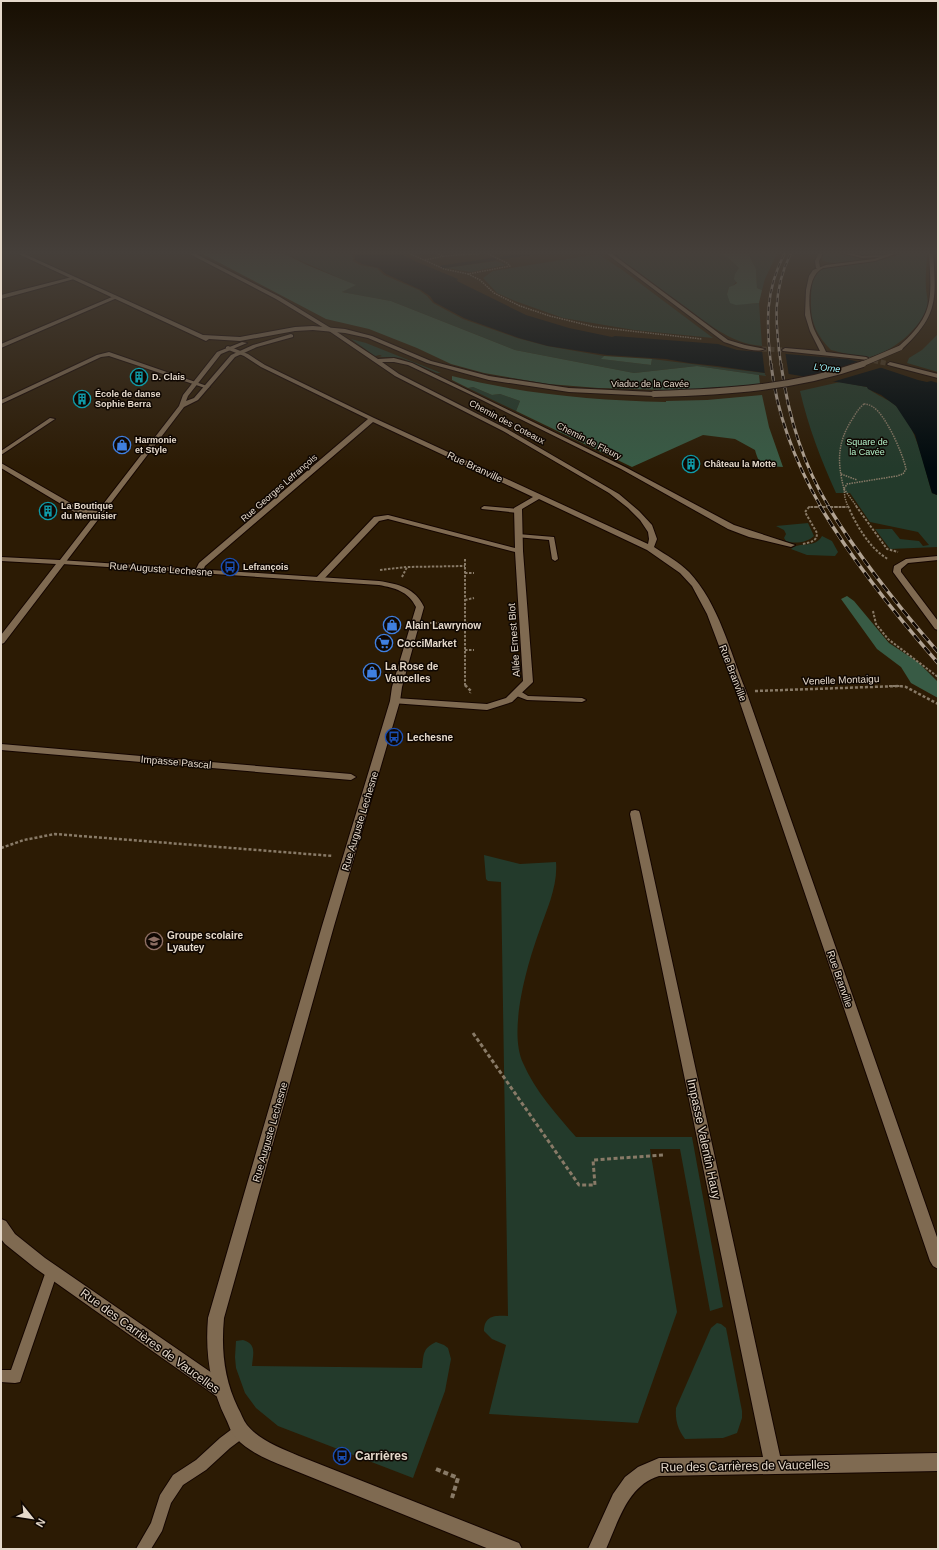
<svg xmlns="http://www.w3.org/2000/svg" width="939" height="1550" font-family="Arial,sans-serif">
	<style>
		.green { fill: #233a2b }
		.forest { fill: #385b45 }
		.water { fill: #000a0d }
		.pier { fill: #2c1b04 }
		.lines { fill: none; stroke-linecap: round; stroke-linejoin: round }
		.stream { stroke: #000a0d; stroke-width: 3 }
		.tertiary-tunnel { stroke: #483822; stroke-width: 5; stroke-dasharray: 5 2.5; stroke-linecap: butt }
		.service-casing { stroke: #140500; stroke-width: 2 }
		.minor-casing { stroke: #140500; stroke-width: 2 }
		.tertiary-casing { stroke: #140500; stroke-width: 2 }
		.secondary-casing { stroke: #140500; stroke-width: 2 }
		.path-far4 { stroke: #887a67; stroke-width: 1.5; stroke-dasharray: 1.5 1; stroke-linecap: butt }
		.path-far3 { stroke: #887a67; stroke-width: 2; stroke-dasharray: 2.5 1.5; stroke-linecap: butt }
		.path-far2 { stroke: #887a67; stroke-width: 2.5; stroke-dasharray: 3 2; stroke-linecap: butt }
		.path-far1 { stroke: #887a67; stroke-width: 3; stroke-dasharray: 4 2.5; stroke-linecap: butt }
		.path { stroke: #887a67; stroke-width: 4; stroke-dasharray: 5 3; stroke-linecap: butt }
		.service { fill: #7f6a51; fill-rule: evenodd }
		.minor { fill: #7f6a51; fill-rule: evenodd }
		.tertiary { fill: #7f6a51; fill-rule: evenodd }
		.secondary { fill: #7f6a51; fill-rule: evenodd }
		.rail-far2-casing { stroke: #b1a393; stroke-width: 2.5 }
		.rail-far1-casing { stroke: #b1a393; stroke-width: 3 }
		.rail-casing { stroke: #b1a393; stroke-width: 3.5 }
		.rail-far2 { stroke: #0f0702; stroke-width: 1.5; stroke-dasharray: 4.5; stroke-linecap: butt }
		.rail-far1 { stroke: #0f0702; stroke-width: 2; stroke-dasharray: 6; stroke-linecap: butt }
		.rail { stroke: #0f0702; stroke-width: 2.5; stroke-dasharray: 8; stroke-linecap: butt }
		.secondary-bridge-far1-casing { stroke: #140500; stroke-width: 6; stroke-linecap: butt }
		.secondary-bridge-casing { stroke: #140500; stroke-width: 8; stroke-linecap: butt }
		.secondary-bridge-far1 { stroke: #7f6a51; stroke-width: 5 }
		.secondary-bridge { stroke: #7f6a51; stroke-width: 6 }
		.labels { text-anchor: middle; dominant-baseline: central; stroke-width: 3; stroke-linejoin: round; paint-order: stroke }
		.far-water-label { font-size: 9px; font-style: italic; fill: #9bf2fb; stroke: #0f0702 }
		.far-poi-label { font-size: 9px; font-weight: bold; fill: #e5d9cb; stroke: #0f0702; text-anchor: start }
		.far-street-label { font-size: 9px; fill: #e5d9cb; stroke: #0f0702 }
		.far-park-label { font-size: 9px; fill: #b6f5cc; stroke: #0f0702 }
		.street-label { font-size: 10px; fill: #e5d9cb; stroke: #0f0702 }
		.poi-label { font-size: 10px; font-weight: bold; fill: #e5d9cb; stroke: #0f0702; text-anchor: start }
		.near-street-label { font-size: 12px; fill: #e5d9cb; stroke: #0f0702 }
		.near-poi-label { font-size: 12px; font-weight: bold; fill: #e5d9cb; stroke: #0f0702; text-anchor: start }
	</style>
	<rect width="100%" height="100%" fill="#2c1b04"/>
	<!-- green -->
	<g class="green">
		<polygon points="279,251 337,251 353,255 353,261 360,265 377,268 384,275 419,290 427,296 433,303 463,319 517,338 547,346 604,356 602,359 651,365 652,359 765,373 766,376 697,366 634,373 515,350 391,301 342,292 355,285"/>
		<path d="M609 251H713L728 258 739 268C734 277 741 283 729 287L727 294 748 304 759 303 762 346C729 344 704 320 679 302 655 285 633 267 609 251Z"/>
		<polygon points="747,251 778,251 765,279 762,290 757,288 756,269"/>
		<path d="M827 251 858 258 862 260C849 262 834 266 822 260L824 252Z"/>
		<path d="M840 251H895C877 259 858 255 840 251Z"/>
		<path d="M909 251H926L927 253C927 264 925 276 926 287 926 294 929 301 927 308 919 330 892 352 870 357 862 359 840 352 831 350 817 336 810 322 811 301 811 292 811 279 818 272 826 264 858 265 871 262 884 260 897 256 909 251Z"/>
		<polygon points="598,254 621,269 713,338 634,330 563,318 515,301 497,293 483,278 493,271"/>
		<polygon points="497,261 506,265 471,272 445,268"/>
		<polygon points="938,334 938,372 907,363 909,358 922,350"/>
		<polygon points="351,339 366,343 441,373 437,373 401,358 390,357 378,357 382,356 380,355 375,356"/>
		<path d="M840 382 867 387C870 392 888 399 895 405 916 424 924 466 932 493L937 495 938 547 890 549 875 529H892L900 539 919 541 923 546 929 545 918 532 870 522 850 493H836C821 460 808 426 800 391Z"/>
		<polygon points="473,387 492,395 500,394 520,401 516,411 468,388"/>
		<path d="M808 523 814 536C807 543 794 544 786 541L784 538 786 534 784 530 776 526Z"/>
		<path d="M822 536 832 541 838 552 835 556 807 555 791 549C799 541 815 549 822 536Z"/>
		<path d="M484 855 520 864 556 862C558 886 547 909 539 932 527 965 508 1031 523 1063 535 1091 557 1115 576 1137H692L723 1307 710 1311 680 1149H650L677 1312 638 1423 489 1414 506 1345 492 1339 484 1331C484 1315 496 1315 508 1316L501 882 488 881 486 879Z"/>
		<path d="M717 1323 721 1324 726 1328 742 1411V1418L737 1433 723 1438 685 1439C678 1430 675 1420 676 1408L711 1328Z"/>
		<path d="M243 1340C257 1344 253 1354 252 1366L422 1368C424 1354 422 1349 436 1342L444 1345 448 1348 451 1359 445 1391 413 1478 278 1426 256 1408 245 1393 236 1368 235 1357 236 1341Z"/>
	</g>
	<!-- forest -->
	<g class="forest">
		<polygon points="197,251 279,251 307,265 356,285 342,292 391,301 515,350 634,373 697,366 759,375 760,384 704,389 668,390 598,388 548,384 484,373 451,364 417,348 369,329 326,319"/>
		<polygon points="713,251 747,251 756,269 757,288 762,290 759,303 736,305 730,303 727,294 729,287 734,285 737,283 734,279 735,274 739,268 728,258"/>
		<polygon points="604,356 652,359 651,365 601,359"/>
		<path d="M452 376C523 394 593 400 666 402V401L707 400 762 395 769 427 783 467C765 466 760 469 755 450L735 439 703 435 632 467 516 411 520 401 500 394 492 395 473 387 468 388 452 380Z"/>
		<polygon points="847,596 854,601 889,643 918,662 938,682 938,698 911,683 901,667 877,649 841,599"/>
	</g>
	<!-- water -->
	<polygon class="water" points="340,251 395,251 417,262 458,279 457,281 526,315 569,328 612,337 615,336 718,344 737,350 847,359 876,366 918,380 927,382 931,381 938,383 938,502 937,495 932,493 915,435 896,406 881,395 868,389 867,387 789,374 765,373 717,366 689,363 666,359 607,355 548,346 519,338 464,318 434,302 430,296 421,290 386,274 379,268 362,264 355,260 355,255"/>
	<!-- pier -->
	<g class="pier">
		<polygon points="762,350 785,351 789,376 765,375"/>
		<polygon points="862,360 883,367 832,382 799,378 831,371"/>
	</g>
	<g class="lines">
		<!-- stream -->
		<g class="stream">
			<polyline points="612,251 617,256"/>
			<polyline points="501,258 548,251"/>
			<polyline points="442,267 495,259"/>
		</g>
		<!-- tertiary-tunnel -->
		<g class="tertiary-tunnel">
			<polyline points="762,349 785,350"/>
			<polyline points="866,359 890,364"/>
		</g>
		<defs>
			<g id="service">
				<polygon points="22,251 29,251 18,254 16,253"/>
				<polygon points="50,418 55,419 1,455 1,451"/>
				<polygon points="484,506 518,509 521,511 518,513 482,509 481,508"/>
				<polygon points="518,534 554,537 558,559 555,561 552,559 549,540 516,537 515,536"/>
				<polygon points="514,691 520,691 528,696 582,698 586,700 582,702 527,700 514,695 513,693"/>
				<polygon points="52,1265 56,1267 58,1271 20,1382 15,1383 1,1382 1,1370 11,1370 46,1271 48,1267"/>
				<polygon points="241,1424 246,1426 248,1431 246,1436 230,1448 206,1470 183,1485 171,1503 162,1531 151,1549 136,1549 151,1523 160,1495 173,1475 196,1460 220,1438 236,1426"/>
			</g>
			<g id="minor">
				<polygon points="820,251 824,251 819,261 820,268 818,269 816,268 815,261"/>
				<polygon points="832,251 841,251 862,256 888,255 890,256 862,258"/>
				<polygon points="72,277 74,279 1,299 1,295"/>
				<polygon points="112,297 117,298 1,348 1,344"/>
				<path d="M331 328 378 359 394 358 412 363 625 467 734 525 795 545 791 547 749 537 728 529 621 469 482 400 408 365 394 362H382L399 374 507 429 619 494 639 511 652 525 657 539 654 547C666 555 679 562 689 572 719 604 730 652 746 691L938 1240V1269L933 1266 930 1261 736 691 707 614 692 586 680 573 647 550 539 499 522 509 523 551 533 682 531 684 512 702 487 710 392 703 390 701 392 699 395 698 487 704 506 698 523 681 515 552 388 519 379 521 322 581H316L315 579 374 517 388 515 515 548 514 508 533 497 373 422 205 566 202 573H196L195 571 199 563 368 419 261 367 244 356 226 349V347L228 346 248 354 265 365 374 418 648 544 649 539 648 532 640 520 628 508 609 493 503 431 395 376 329 331 328 330Z"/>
				<polygon points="109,352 210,387 205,388 109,356 101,357 1,404 1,400 97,355"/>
				<polygon points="938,556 938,560 908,563 901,569 901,572 938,621 938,630 935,629 893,572 894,566 906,559"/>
				<polygon points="1,744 351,774 356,777 351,780 1,750"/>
				<path d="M635 810 639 811 640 814 780 1456 938 1453V1471L659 1476C628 1485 618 1522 606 1549H588L613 1494 625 1477 638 1467 659 1458 763 1457 630 814 631 811Z"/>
				<polygon points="1,1219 6,1221 15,1234 45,1258 228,1384 230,1390 228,1396 222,1398 216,1396 35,1268 5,1244 1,1239"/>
			</g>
			<g id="tertiary">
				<polygon points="184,251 190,251 280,297 334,330 329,331 276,299"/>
				<path d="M603 251H608L728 340 745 345 765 349C756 354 733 345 724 342Z"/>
				<path d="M897 251H904L875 261 823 268C805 276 808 314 814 329 817 337 823 344 826 352L866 357 868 358V360L783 351 782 350 785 348 820 351 810 331 805 315 806 290 809 276 813 270 826 265 874 259Z"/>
				<polygon points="890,362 938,374 938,378 888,365 887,364"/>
				<polygon points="1,463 81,509 99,511 103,513 99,515 76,513 1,468"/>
				<path d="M59 560 379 581C399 584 415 588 424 607L402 687 400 701 334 926 224 1318C221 1350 224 1379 238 1408 241 1413 243 1420 247 1425 259 1440 281 1448 299 1456L519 1543 522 1549H489L286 1467C268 1460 249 1452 236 1438 231 1433 229 1425 226 1419 210 1386 205 1354 208 1318L322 926 390 701 392 687 416 607C408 591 395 588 379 585L62 564 58 562Z"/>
			</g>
			<g id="secondary">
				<polygon points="12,251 18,251 203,335 240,337 295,327 313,326 345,329 372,336 431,361 489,376 569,388 654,392 657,394 654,396 569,392 489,380 427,363 368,338 345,333 313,330 295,331 240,341 209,339 206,341"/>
				<path d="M929 251H933C936 299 939 315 902 349H898V347C936 314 931 298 929 251Z"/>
				<polygon points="291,334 293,335 293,337 257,347 235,357 198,400 184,407 4,643 1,644 1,635 56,564 1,561 1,557 60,560 179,406 183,395 217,352 242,342 247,343 221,354 188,396 186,401 194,398 231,355 253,345"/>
			</g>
		</defs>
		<!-- service casing -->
		<use href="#service" class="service-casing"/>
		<!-- minor casing -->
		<use href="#minor" class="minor-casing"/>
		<!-- tertiary casing -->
		<use href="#tertiary" class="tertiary-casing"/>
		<!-- secondary casing -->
		<use href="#secondary" class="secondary-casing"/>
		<!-- path-far4 -->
		<g class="path-far4">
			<polyline points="404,251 444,269 468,274 510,266 507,263 486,253 486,251"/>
			<polyline points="429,251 444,256 486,253"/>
			<polyline points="574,252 579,251"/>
			<polyline points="425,260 444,256"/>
			<polyline points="468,274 480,280 494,293 520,306 550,316 595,327 702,339"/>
			<path d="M864 404C867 404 870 405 873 407 886 415 903 454 906 469L903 474 897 476 847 484 844 489C837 462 837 442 853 418 856 413 859 408 864 404Z"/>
			<polyline points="841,474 857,480"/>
			<polyline points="844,489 857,507"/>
			<polyline points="844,489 845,498 848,507"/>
			<polyline points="809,507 847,507"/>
		</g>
		<!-- path-far3 -->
		<g class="path-far3">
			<path d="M848 506C856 525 870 549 888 559"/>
			<polyline points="856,506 887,549 898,552"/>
			<path d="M803 544C810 542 817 542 817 533L805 512 809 507H847"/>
			<polyline points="465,559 465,686"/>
			<polyline points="380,570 406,567"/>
			<polyline points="465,573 474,573"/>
			<polyline points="402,577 407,567 465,566"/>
			<polyline points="465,600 474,598"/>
			<polyline points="873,611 876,624 888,639 938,677"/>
			<polyline points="430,623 474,623"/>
			<polyline points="465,650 474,650"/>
			<polyline points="889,686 902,686"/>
		</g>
		<!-- path-far2 -->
		<g class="path-far2">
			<polyline points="465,685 471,691 470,693"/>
			<polyline points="755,691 899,686 906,687 938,704"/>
			<polyline points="1,848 24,840 55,834 333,856"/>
		</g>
		<!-- path-far1 -->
		<polyline class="path-far1" points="473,1033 579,1185 595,1185 593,1160 664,1155"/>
		<!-- path -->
		<polyline class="path" points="436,1469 458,1478 452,1498"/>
		<!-- service -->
		<use href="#service" class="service"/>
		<!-- minor -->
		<use href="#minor" class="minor"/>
		<!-- tertiary -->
		<use href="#tertiary" class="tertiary"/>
		<!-- secondary -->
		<use href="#secondary" class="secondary"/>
		<defs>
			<g id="rail-far2">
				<path d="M771 365C766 323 765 289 786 251"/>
				<path d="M781 365C775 323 772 289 792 251"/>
			</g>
			<g id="rail-far1">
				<path d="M771 364C777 416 795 462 821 507"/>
				<path d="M781 364C788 415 802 463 829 507"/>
			</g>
			<g id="rail">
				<path d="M820 506C854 563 895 614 938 663"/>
				<path d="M828 506C860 559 898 606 938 652"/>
			</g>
		</defs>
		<!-- rail-far2 casing -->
		<use href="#rail-far2" class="rail-far2-casing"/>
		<!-- rail-far1 casing -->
		<use href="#rail-far1" class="rail-far1-casing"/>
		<!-- rail casing -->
		<use href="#rail" class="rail-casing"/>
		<!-- rail-far2 -->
		<use href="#rail-far2" class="rail-far2"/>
		<!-- rail-far1 -->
		<use href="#rail-far1" class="rail-far1"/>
		<!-- rail -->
		<use href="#rail" class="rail"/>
		<defs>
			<polyline id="secondary-bridge-far1" points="860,365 900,348"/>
			<path id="secondary-bridge" d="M654 394C725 392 795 388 863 364"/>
		</defs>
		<!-- secondary-bridge-far1 casing -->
		<use href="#secondary-bridge-far1" class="secondary-bridge-far1-casing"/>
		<!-- secondary-bridge casing -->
		<use href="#secondary-bridge" class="secondary-bridge-casing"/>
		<!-- secondary-bridge-far1 -->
		<use href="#secondary-bridge-far1" class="secondary-bridge-far1"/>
		<!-- secondary-bridge -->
		<use href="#secondary-bridge" class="secondary-bridge"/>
	</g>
	<!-- sky -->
	<linearGradient id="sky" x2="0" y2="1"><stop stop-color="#180f02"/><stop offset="0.54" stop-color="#453f3a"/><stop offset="1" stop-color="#453f3a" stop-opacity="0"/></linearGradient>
	<rect width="939" height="468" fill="url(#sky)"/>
	<!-- icons -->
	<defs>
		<symbol id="building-ring" viewBox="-11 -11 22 22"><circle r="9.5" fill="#0f0702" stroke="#0f9aa8" stroke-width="1.5"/><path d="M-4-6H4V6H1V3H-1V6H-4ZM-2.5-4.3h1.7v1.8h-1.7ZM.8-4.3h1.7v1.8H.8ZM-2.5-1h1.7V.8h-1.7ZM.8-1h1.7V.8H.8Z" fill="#0f9aa8"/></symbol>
		<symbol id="shop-ring" viewBox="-11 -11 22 22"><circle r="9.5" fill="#0f0702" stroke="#3f7fe0" stroke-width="1.5"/><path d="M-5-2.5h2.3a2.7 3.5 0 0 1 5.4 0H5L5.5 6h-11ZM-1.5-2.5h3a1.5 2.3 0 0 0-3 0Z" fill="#3f7fe0"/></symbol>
		<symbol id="bus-ring" viewBox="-11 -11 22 22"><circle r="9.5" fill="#0f0702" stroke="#1a4fb4" stroke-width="1.5"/><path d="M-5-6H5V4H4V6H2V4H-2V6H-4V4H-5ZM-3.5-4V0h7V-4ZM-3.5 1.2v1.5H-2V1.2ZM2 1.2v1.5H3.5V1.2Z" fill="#1a4fb4"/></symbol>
		<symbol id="supermarket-ring" viewBox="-11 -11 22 22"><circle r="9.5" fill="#0f0702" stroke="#3f7fe0" stroke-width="1.5"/><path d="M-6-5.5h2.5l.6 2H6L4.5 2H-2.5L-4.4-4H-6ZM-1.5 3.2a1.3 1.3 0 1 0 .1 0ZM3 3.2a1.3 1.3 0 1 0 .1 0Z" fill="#3f7fe0"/></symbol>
		<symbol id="school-ring" viewBox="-11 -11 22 22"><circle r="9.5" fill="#0f0702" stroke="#8d6e63" stroke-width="1.5"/><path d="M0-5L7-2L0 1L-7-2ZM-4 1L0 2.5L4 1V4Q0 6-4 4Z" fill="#8d6e63"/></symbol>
	</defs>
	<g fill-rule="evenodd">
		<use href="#building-ring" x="129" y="367" width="20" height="20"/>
		<use href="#building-ring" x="72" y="389" width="20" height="20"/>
		<use href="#shop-ring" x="112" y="435" width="20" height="20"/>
		<use href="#building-ring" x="681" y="454" width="20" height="20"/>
		<use href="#building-ring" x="38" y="501" width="20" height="20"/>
		<use href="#bus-ring" x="220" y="557" width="20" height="20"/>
		<use href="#shop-ring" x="382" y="615" width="20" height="20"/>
		<use href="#supermarket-ring" x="374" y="633" width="20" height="20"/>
		<use href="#shop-ring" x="362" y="662" width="20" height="20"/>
		<use href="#bus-ring" x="384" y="727" width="20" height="20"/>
		<use href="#school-ring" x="144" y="931" width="20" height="20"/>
		<use href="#bus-ring" x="332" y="1446" width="20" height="20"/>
	</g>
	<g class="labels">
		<!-- far-water labels -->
		<g class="far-water-label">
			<text transform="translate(827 368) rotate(6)">L'Orne</text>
		</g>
		<!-- far-poi labels -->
		<g class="far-poi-label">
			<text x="152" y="377">D. Clais</text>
			<text x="95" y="394">École de danse<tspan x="95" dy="10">Sophie Berra</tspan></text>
			<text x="135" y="440">Harmonie<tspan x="135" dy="10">et Style</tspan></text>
			<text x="704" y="464">Château la Motte</text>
			<text x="61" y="506">La Boutique<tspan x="61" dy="10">du Menuisier</tspan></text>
			<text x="243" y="567">Lefrançois</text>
		</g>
		<!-- far-street labels -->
		<g class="far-street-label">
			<text x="650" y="384">Viaduc de la Cavée</text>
			<text transform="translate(507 422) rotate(28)">Chemin des Coteaux</text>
			<text transform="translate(589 441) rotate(27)">Chemin de Fleury</text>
			<text transform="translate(279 488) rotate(-41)">Rue Georges Lefrançois</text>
		</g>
		<!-- far-park labels -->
		<g class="far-park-label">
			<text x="867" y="442">Square de<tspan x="867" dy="10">la Cavée</tspan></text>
		</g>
		<!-- street labels -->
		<g class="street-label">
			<text transform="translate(475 467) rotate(25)">Rue Branville</text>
			<text transform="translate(161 569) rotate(4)">Rue Auguste Lechesne</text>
			<text transform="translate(514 640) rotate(-94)">Allée Ernest Blot</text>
			<text transform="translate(733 673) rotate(69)">Rue Branville</text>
			<text transform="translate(841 680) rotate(-2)">Venelle Montaigu</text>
			<text transform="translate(176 762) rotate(5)">Impasse Pascal</text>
			<text transform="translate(360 821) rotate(-73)">Rue Auguste Lechesne</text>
			<text transform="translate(840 979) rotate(71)">Rue Branville</text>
			<text transform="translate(270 1132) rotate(-74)">Rue Auguste Lechesne</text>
		</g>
		<!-- poi labels -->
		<g class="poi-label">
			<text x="405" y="625">Alain Lawrynow</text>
			<text x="397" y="643">CocciMarket</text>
			<text x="385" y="666">La Rose de<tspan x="385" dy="12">Vaucelles</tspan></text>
			<text x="407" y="737">Lechesne</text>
			<text x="167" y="935">Groupe scolaire<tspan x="167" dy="12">Lyautey</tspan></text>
		</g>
		<!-- near-street labels -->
		<g class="near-street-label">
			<text transform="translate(704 1139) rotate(78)">Impasse Valentin Hauy</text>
			<text transform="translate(150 1341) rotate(36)">Rue des Carrières de Vaucelles</text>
			<text transform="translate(745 1466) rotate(-1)">Rue des Carrières de Vaucelles</text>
		</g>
		<!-- near-poi labels -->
		<g class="near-poi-label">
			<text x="355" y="1456">Carrières</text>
		</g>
	</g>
	<!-- border -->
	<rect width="939" height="1550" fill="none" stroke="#e5d9cb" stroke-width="4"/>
	<!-- north arrow -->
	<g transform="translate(32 1518) rotate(120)" stroke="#0f0702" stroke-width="3" paint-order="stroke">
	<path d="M0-3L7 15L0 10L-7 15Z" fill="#e5d9cb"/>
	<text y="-6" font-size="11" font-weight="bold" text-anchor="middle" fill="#e5d9cb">N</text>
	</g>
</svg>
